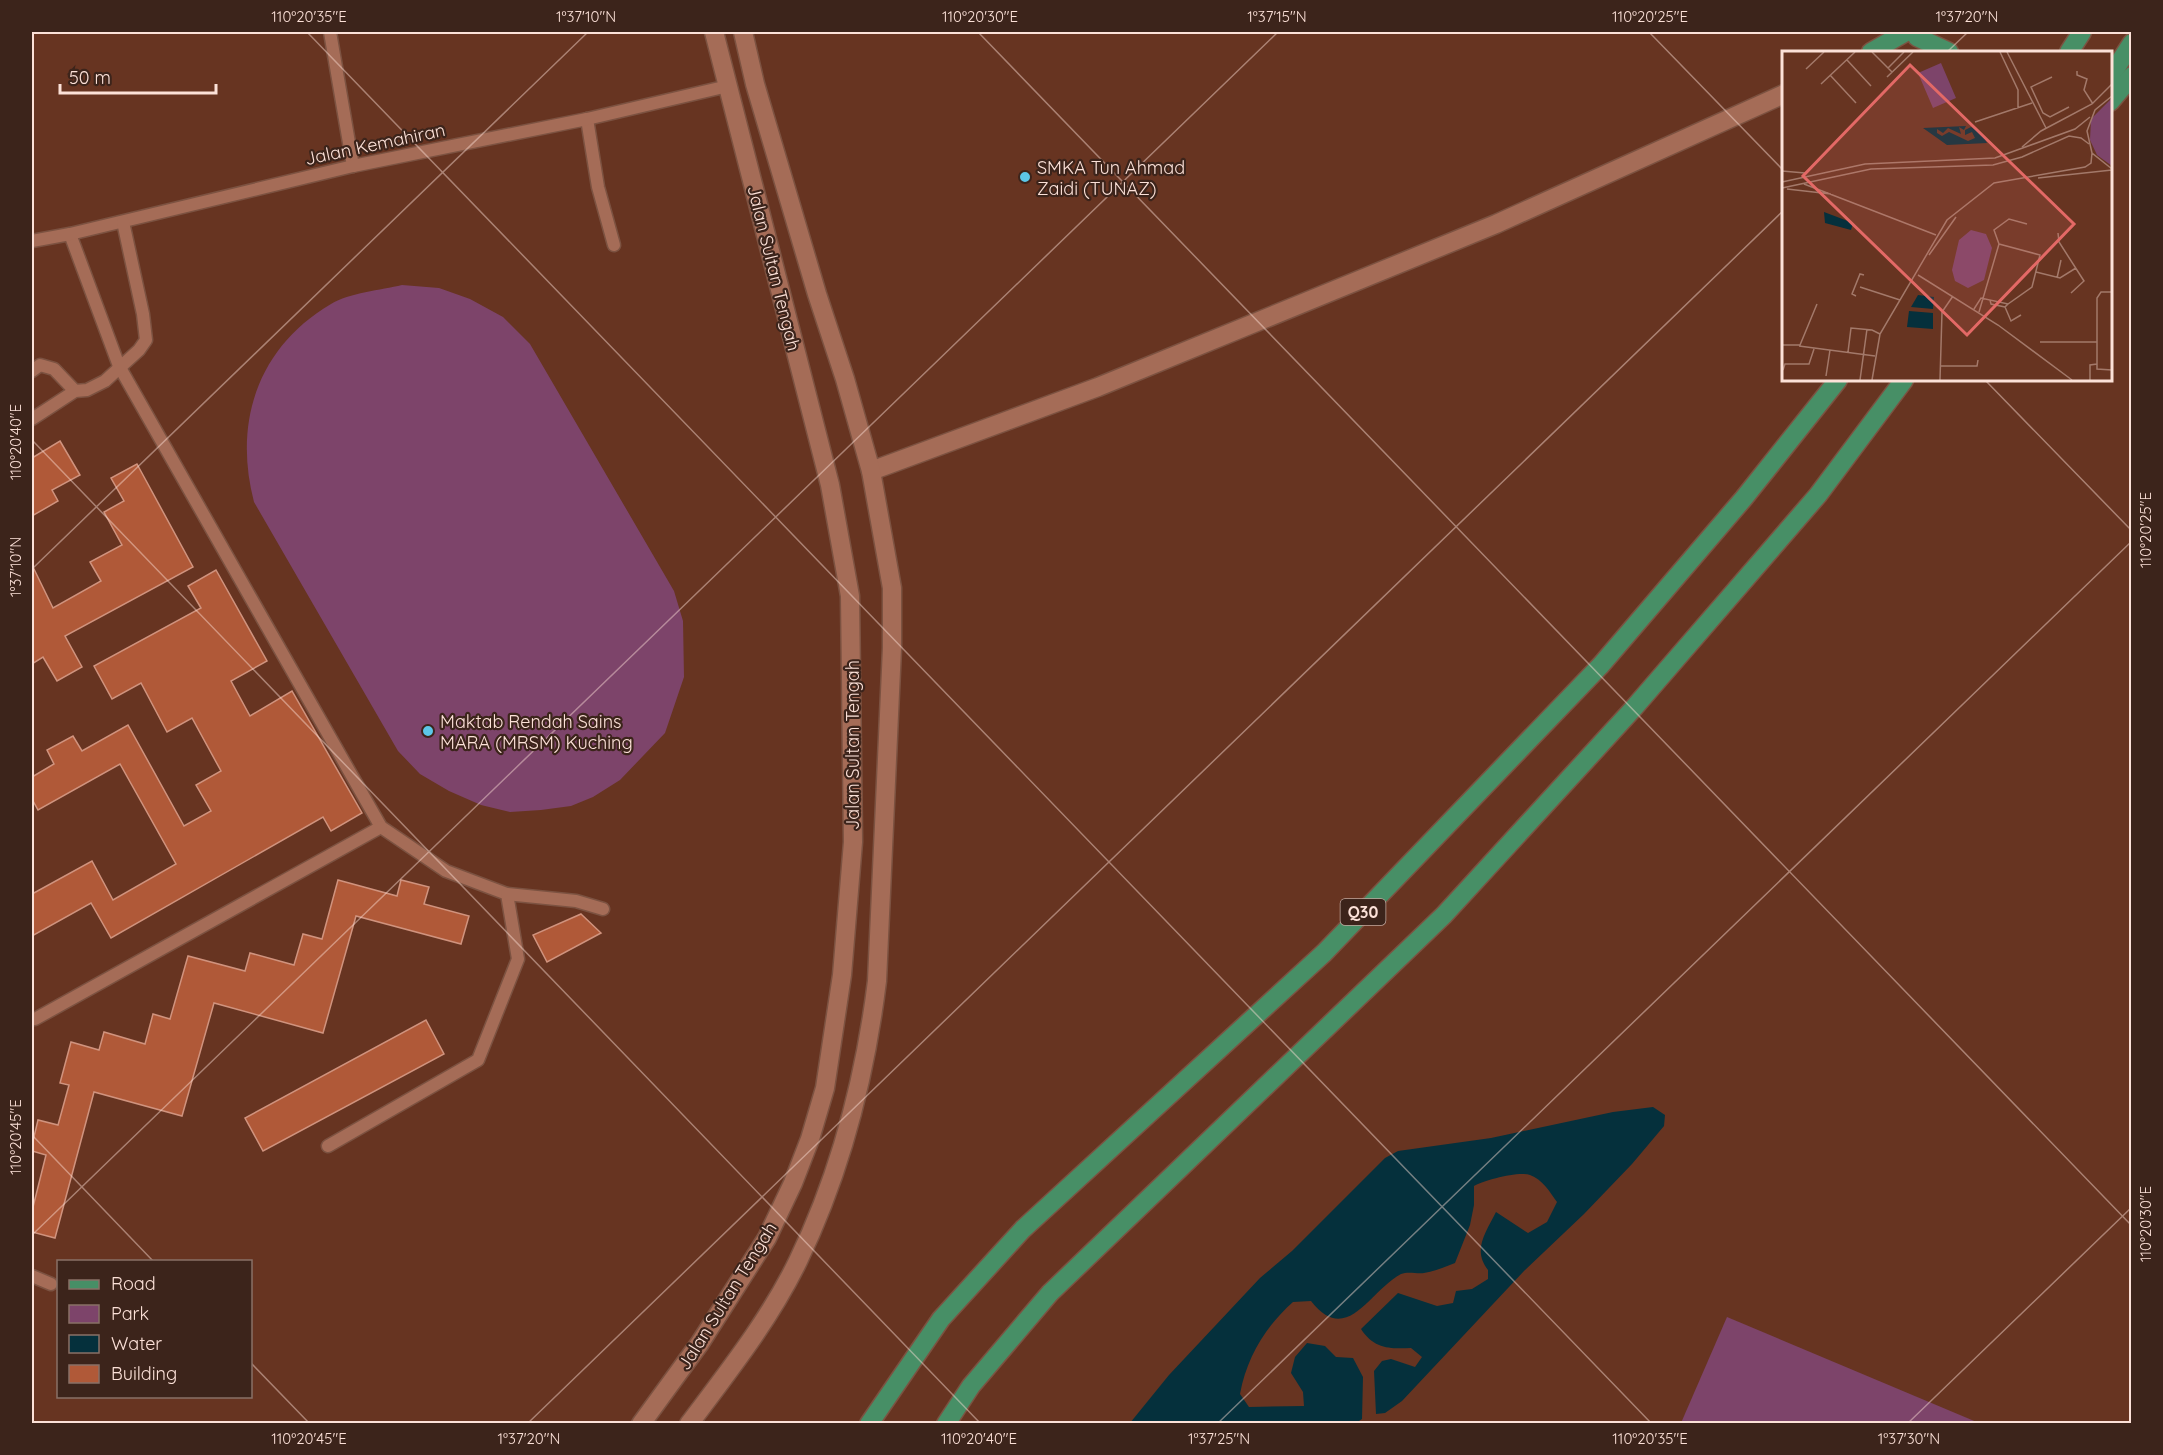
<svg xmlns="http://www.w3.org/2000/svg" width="2163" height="1455" font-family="Quicksand,sans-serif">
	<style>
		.park { fill: #7d446a }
		.water { fill: #05303c }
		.building { fill: #b05938; stroke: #d0937e; stroke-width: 1.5 }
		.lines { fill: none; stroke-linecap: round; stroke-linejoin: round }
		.lane-casing { stroke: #7c5241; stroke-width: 15 }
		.secondary-casing { stroke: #7c5241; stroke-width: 21 }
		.primary-casing { stroke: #7c5241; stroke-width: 21 }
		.lane { stroke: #a56c57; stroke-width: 12 }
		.secondary { stroke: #a56c57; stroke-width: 18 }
		.primary { stroke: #478f66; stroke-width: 18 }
		.ticks { fill: none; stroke: #fce1d8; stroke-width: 1.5; stroke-opacity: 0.45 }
		.poi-dot { fill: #5cc7e8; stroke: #3c241b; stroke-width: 2 }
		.labels { text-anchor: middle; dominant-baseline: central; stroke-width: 4.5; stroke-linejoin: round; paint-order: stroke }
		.shield { fill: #3c241b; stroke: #c2a89f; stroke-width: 1.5 }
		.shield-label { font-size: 16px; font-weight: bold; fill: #fce1d8 }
		.street-label { font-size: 18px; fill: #fce1d8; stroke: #3c241b }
		.poi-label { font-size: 18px; fill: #fce1d8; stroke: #3c241b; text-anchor: start }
		.inset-road { fill: none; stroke: #a3796a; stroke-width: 1.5 }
		.view { fill: #e36966; fill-opacity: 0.15; stroke: #e36966; stroke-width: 3 }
		.inset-edge { fill: none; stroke: #fce1d8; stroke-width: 3 }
		.neatline { fill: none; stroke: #fce1d8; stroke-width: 2 }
		.ticks-label { font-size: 15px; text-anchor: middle; fill: #fce1d8 }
	</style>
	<rect width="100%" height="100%" fill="#673421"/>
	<!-- park -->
	<g class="park">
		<path d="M402 285 439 288 470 299 503 317 530 344 674 591 683 621 684 677 665 733 620 780 593 797 571 806 541 810 510 812 481 805 449 791 420 774 398 751 254 502C233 422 258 347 331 304 349 293 381 290 402 285Z"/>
		<polygon points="1727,1317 1979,1423 1681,1423"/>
	</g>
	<!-- water -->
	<path class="water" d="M1653 1107 1665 1115 1664 1126 1632 1164 1584 1214 1524 1271 1402 1401 1385 1413 1376 1414 1374 1371 1382 1361 1391 1359 1415 1367 1422 1357 1411 1348C1390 1349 1374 1349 1361 1329L1398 1293 1437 1306 1453 1303 1456 1291 1472 1289 1488 1279V1270C1472 1250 1486 1232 1496 1212L1528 1233 1547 1222 1557 1202C1550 1192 1542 1179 1530 1175 1518 1171 1485 1180 1474 1186V1205L1470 1225 1455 1263C1445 1267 1435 1271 1424 1273 1417 1274 1408 1271 1401 1274 1369 1291 1347 1347 1311 1301L1293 1302C1265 1327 1247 1357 1240 1394L1249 1407 1304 1406 1303 1392 1291 1373 1295 1357 1307 1343 1325 1346 1336 1357 1353 1358 1363 1377 1362 1419 1356 1423H1130L1169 1375 1260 1278 1292 1251 1385 1158 1398 1151 1491 1138 1613 1112Z"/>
	<!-- building -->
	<g class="building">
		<polygon points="60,441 80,475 52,490 58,501 32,516 32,458"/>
		<polygon points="137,464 193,567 65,636 82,667 57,681 43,657 32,664 32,565 53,608 101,581 90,562 122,545 104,512 124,501 111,478"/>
		<polygon points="216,570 267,661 231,681 250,716 292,691 362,813 331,831 323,817 111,938 91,903 32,936 32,894 92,861 113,900 176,864 120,764 38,810 32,799 32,777 54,764 47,750 73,736 82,751 128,725 184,826 211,811 196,785 221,771 192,718 167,732 141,683 112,699 94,666 201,608 188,586"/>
		<polygon points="338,880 397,896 401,880 429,887 424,904 469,916 461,944 356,916 323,1033 214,1003 182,1116 94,1092 55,1238 32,1232 32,1211 46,1155 32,1151 32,1145 38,1120 58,1125 69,1085 60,1083 71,1042 99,1050 104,1032 145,1044 153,1014 170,1019 188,956 245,971 250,953 294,965 303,934 322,939"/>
		<polygon points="581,914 601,933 547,962 533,935"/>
		<polygon points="426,1020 444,1054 263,1151 245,1118"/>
	</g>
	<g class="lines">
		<defs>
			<g id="lane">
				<polyline points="330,32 353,166"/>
				<polyline points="587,119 598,187 614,245"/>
				<polyline points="70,234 119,366 381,827 446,871 507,894 518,959 478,1060 328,1146"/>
				<polyline points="32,241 70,234 353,166 587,119 728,86"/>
				<polyline points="32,371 40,365 54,369 75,391"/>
				<polyline points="32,419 75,391 87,390 105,381 139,350 146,340 143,314 123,222"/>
				<polyline points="507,894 576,901 603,909"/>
				<polyline points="32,1019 35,1019 381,827"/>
				<polyline points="32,1276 51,1284"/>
			</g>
			<g id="secondary">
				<polyline points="871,471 1098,387 1496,224 1784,94"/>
				<polyline points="641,1424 700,1343 767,1238 793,1183 810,1139 825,1088 842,975 853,842 850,596 830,485 714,32"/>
				<path d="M689 1424C728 1372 770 1319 798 1261 841 1172 865 1078 877 981L892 648V588L871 471 845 379 817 294 755 84 743 32"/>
			</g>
			<g id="primary">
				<polyline points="1917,37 1949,52"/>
				<polyline points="1871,52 1906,32"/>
				<polyline points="2069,52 2082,32"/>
				<polyline points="2110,77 2132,43"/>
				<polyline points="2110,102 2132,76"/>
				<polyline points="869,1424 941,1319 1023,1229 1324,953 1601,665 1744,498 1838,380"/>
				<polyline points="946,1424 971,1386 1050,1293 1444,915 1632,710 1818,495 1904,380"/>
			</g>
		</defs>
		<!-- lane casing -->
		<use href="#lane" class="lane-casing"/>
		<!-- secondary casing -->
		<use href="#secondary" class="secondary-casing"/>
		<!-- primary casing -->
		<use href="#primary" class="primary-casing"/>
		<!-- lane -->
		<use href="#lane" class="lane"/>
		<!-- secondary -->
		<use href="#secondary" class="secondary"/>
		<!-- primary -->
		<use href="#primary" class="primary"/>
	</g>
	<!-- ticks -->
	<path class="ticks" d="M307 32 1652 1424M978 32 2132 1226M1649 32 1784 171M1947 52 1968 32M1985 380 2132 531M32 440 981 1424M32 569 588 32M32 1135 154 1262M32 1235 1278 32M250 1362 310 1424M527 1424 1784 210M1217 1424 2132 541M1907 1424 2132 1207"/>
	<!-- markers -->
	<g class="poi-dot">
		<circle cx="1025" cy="177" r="6"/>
		<circle cx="428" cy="731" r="6"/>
	</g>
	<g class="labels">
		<!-- shield labels -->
		<rect class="shield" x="1340.5" y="899" width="45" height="26" rx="4.5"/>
		<g class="shield-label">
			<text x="1363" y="912">Q30</text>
		</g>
		<!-- street labels -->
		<g class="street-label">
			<text transform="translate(375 144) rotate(-12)">Jalan Kemahiran</text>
			<text transform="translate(774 268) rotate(76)">Jalan Sultan Tengah</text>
			<text transform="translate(852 745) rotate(-90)">Jalan Sultan Tengah</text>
			<text transform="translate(727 1296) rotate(-58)">Jalan Sultan Tengah</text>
		</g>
		<!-- poi labels -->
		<g class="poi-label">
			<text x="1037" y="167">SMKA Tun Ahmad<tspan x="1037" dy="21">Zaidi (TUNAZ)</tspan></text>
			<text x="440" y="721">Maktab Rendah Sains<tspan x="440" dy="21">MARA (MRSM) Kuching</tspan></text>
		</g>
	</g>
	<!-- overview -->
	<g transform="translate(1782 51)">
		<rect width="330" height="330" fill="#673421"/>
		<path d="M330 47V115L315 104 308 89 309 68Z" fill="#7d446a"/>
		<path d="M159 12 174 47 151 57 136 22ZM189 179 204 183 210 197 202 229 186 237 173 230 170 219 177 189Z" fill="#7d446a"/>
		<path d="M184 75 182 79 177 76 179 83 166 77 161 82 155 78V82L160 85 167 81 186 90 193 87 190 81 183 84V79L189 76 200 83 205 92 165 94 141 77ZM42 161 71 172 69 179 43 172ZM136 244 152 246 151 258 129 256ZM127 260 151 262V278L125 276Z" fill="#05303c"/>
		<path class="inset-road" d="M90 1 110 21M218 1 236 39V57M225 1 264 77M65 9 89 35M106 17 122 1M24 18 42 1M295 20V24L305 28 302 39 311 53M48 24 74 52M105 26 131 1M270 26 249 36 261 62 268 66 287 56M39 33 73 1M330 45 313 59 305 80 310 102 330 118M193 71 250 52M240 96 259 80 310 53 330 33M0 120 23 122M256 127 330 119M0 131 83 113 213 107 293 78 308 66M22 133 154 184M0 137 89 118 211 114 240 106 287 85 299 87 307 93M5 138 49 143M276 182 277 191 302 230 289 242M147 204 174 166M254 221 278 227 294 217M136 224 216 274 290 329M275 227 279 209M78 236 118 249M330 241H319L315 247V318L330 319M74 245 70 243 78 223 82 224M208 249 209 253 223 256M226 253 223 256 229 270 239 264M192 258 199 247 226 253 250 236 258 204 217 193M197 261 217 193 212 179 227 168 245 173M258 291H315M0 294H18L35 253M17 295 93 305M66 301 69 277 90 279 98 283M159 315H195L196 309M1 319 3 313H27L32 298M44 325 48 299M78 329 85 278M90 329 98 283 165 169 212 132 303 116 309 112 310 102M158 329 160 261 171 245M308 329V314L315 313"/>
		<path class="view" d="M128 14 292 173 185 284 21 125Z"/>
		<rect width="330" height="330" class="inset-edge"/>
	</g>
	<!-- border -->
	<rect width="2163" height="1455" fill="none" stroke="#3c241b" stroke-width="66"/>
	<!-- legend -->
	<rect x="57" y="1260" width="195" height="138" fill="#3c241b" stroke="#897067" stroke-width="1.5"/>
	<rect x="69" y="1280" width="30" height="9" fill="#478f66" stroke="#897067" stroke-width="1.5"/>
	<text x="111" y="1290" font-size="18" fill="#fce1d8">Road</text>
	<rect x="69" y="1305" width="30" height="18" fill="#7d446a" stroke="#897067" stroke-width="1.5"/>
	<text x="111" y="1320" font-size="18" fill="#fce1d8">Park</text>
	<rect x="69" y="1335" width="30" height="18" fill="#05303c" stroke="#897067" stroke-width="1.5"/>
	<text x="111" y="1350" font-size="18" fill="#fce1d8">Water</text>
	<rect x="69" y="1365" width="30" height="18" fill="#b05938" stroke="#897067" stroke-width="1.5"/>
	<text x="111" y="1380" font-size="18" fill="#fce1d8">Building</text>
	<!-- scale -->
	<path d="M60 84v9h156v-9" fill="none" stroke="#fce1d8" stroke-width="3"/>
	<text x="69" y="84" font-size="18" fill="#fce1d8" stroke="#3c241b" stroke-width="4.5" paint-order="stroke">50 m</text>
	<rect x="33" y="33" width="2097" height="1389" class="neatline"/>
	<g class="ticks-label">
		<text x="309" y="22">110°20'35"E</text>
		<text x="586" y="22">1°37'10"N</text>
		<text x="980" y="22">110°20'30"E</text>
		<text x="1277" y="22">1°37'15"N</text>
		<text x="1650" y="22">110°20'25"E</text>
		<text x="1967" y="22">1°37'20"N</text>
		<text transform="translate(16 442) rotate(-90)" y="5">110°20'40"E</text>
		<text transform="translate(2146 530) rotate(-90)" y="5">110°20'25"E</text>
		<text transform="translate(16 567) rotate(-90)" y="5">1°37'10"N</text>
		<text transform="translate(16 1137) rotate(-90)" y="5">110°20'45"E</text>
		<text transform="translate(2146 1224) rotate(-90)" y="5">110°20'30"E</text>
		<text x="309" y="1444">110°20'45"E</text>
		<text x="529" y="1444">1°37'20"N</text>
		<text x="979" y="1444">110°20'40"E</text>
		<text x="1219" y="1444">1°37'25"N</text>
		<text x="1650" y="1444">110°20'35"E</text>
		<text x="1909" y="1444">1°37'30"N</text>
	</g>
</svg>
